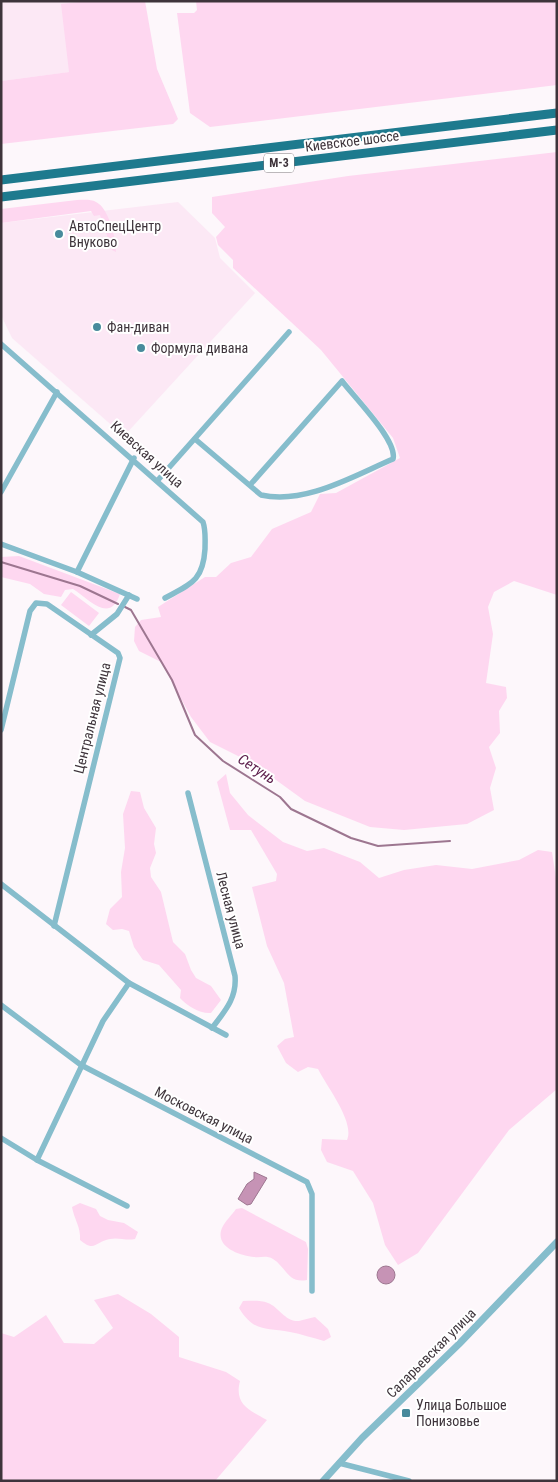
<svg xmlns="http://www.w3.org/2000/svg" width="558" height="1482" font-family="'Roboto Condensed',sans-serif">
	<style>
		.built { fill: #fce8f5 }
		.green { fill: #fed7f0 }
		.water { fill: #c693b5; stroke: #9d7690 }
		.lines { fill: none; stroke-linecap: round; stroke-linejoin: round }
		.stream { stroke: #9d7690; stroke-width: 2 }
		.minor { stroke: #86bdcc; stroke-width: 5.5 }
		.tertiary { stroke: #86bdcc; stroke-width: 7 }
		.trunk { stroke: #1e7a8e; stroke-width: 9 }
		.poi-dot { fill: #488b9c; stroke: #fff; stroke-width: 2 }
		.labels { text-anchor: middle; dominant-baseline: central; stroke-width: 4; stroke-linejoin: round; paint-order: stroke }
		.shield { fill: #fff; stroke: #787176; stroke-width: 1 }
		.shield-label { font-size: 12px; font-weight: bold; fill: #3e343b }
		.street-label { font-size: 14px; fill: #3e343b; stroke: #fff }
		.poi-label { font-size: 14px; fill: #3e343b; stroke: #fff; text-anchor: start }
		.water-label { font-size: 15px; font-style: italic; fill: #5e214e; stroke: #fff }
	</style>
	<rect width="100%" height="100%" fill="#fdf7fb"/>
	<!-- built -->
	<g class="built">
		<polygon points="1,1 107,1 70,72 1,81"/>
		<polygon points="178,202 215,238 220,258 255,293 124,436 12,338 1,315 1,223"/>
	</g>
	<!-- green -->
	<g class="green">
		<polygon points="89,1 145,1 157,69 178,119 173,124 1,144 1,81 69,72 61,4"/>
		<polygon points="196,1 557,1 557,85 210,127 190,113 177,13 194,13 197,10"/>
		<polygon points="557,152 557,595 514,581 494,592 488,607 493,634 486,683 506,687 507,698 499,711 500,733 489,747 496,768 490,788 494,810 467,824 404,830 370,827 305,801 254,764 210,742 191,717 161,662 139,651 134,641 135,627 141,620 161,617 158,607 205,577 216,577 231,563 251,557 272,529 311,512 320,494 336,493 400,458 393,438 321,350 233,268 233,260 218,245 216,237 225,227 212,213 212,197 348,176"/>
		<path d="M77 200C83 200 91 199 96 202 109 208 116 239 116 252L112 250 100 215 94 216 91 211 1 223V209Z"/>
		<path d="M19 556 120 594C110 624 90 600 73 589L65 590 61 597 44 594 30 584 1 577V557Z"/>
		<polygon points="71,592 99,613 89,626 61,605"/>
		<path d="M226 774 230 793 248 815 283 842 307 851 324 848 360 862 379 878 404 870 436 865 472 869 519 860 538 850 552 852 557 885V1089L509 1130 418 1253 398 1265 385 1245 373 1203 353 1171 327 1162 321 1150 322 1139 347 1140C355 1122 327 1087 318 1069L308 1067 298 1072 286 1063 277 1046 285 1039 294 1037 284 983 267 946 252 887 276 881 277 874 251 830H230L217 782Z"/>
		<path d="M131 791 140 792 144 808 156 828 154 844 156 853 150 868 151 877 161 892 173 942 185 954 191 970 196 978 211 986 221 1000 211 1013C200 1014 187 1006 180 998L181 990 159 965 143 960 134 947 129 931 122 929 113 930 106 924 110 909 122 897 121 872 125 848 123 814Z"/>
		<path d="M80 1203 96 1209 100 1216 108 1220 124 1223 138 1232 135 1239C126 1241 118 1237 110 1239 96 1241 95 1253 80 1240 81 1227 74 1219 72 1207Z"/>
		<path d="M242 1208 306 1242 308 1249 307 1280C288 1284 286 1267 273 1259 266 1255 261 1258 254 1257 240 1256 214 1247 222 1228 225 1221 232 1215 236 1209Z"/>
		<path d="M118 1294 151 1314 179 1337V1357L226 1372 240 1381C234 1404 249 1410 267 1420L215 1481H1V1333L14 1337 46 1315 64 1343 94 1344 113 1328 94 1300Z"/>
		<path d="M243 1301C252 1301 260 1300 268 1303 279 1307 285 1322 299 1321 304 1320 309 1318 315 1317L328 1329 331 1337 324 1341C313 1338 301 1334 290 1332 266 1327 254 1333 239 1308Z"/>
	</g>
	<!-- water -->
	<g class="water">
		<polygon points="254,1172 267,1178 251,1204 247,1205 238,1199 247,1184 254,1179"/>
		<circle cx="386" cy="1275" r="9"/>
	</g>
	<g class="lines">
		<!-- stream -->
		<g class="stream">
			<polyline points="1,562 80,586 118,604"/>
			<polyline points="125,607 131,610 172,680 195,735 223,761 280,797 291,809 351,838 378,846 450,841"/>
		</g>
		<!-- minor -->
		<g class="minor">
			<path d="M1 344 203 522C206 531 205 539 205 549 203 581 191 584 165 598"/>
			<path d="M195 439 261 495C305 505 353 476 393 459 398 441 354 397 342 381L250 485"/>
			<polyline points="158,480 289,332"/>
			<polyline points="1,492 57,392"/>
			<polyline points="1,544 77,572 137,599"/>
			<polyline points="77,572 134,458"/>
			<polyline points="91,635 117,614 129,595"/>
			<polyline points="1,730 30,611 36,603 47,604 118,653 120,658 54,926"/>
			<path d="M188 793 235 976C237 998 225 1011 212 1028"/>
			<polyline points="1,884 129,983 226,1035"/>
			<polyline points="1,1005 81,1065 307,1182 312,1194 312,1291"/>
			<polyline points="1,1138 37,1160 127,1206"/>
			<polyline points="37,1160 103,1021 129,983"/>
			<polyline points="339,1463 409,1481"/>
		</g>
		<!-- tertiary -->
		<polyline class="tertiary" points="323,1481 362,1438 459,1344 557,1242"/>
		<!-- trunk -->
		<g class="trunk">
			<polyline points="1,180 557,113"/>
			<polyline points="1,197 557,130"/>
		</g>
	</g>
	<!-- markers -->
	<g class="poi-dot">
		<circle cx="59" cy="234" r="5"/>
		<circle cx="97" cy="327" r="5"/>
		<circle cx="141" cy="348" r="5"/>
		<rect x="401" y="1408" width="10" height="10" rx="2.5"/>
	</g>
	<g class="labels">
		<!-- shield labels -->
		<rect class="shield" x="264" y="153.5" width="30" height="19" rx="4"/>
		<g class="shield-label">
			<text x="279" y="163">М-3</text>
		</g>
		<!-- street labels -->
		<g class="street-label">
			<text transform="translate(352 141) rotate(-7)">Киевское шоссе</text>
			<text transform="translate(147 454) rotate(42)">Киевская улица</text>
			<text transform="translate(92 718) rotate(-76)">Центральная улица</text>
			<text transform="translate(231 910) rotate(75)">Лесная улица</text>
			<text transform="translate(204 1115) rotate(27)">Московская улица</text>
			<text transform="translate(431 1353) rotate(-45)">Саларьевская улица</text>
		</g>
		<!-- poi labels -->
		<g class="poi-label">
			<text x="69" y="226">АвтоСпецЦентр<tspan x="69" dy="16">Внуково</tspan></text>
			<text x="107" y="327">Фан-диван</text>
			<text x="151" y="348">Формула дивана</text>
			<text x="416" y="1405">Улица Большое<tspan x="416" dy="16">Понизовье</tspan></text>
		</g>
		<!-- water labels -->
		<g class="water-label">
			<text transform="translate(257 769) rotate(33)">Сетунь</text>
		</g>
	</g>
	<!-- border -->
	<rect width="558" height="1482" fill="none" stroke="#3e343b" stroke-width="5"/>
</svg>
